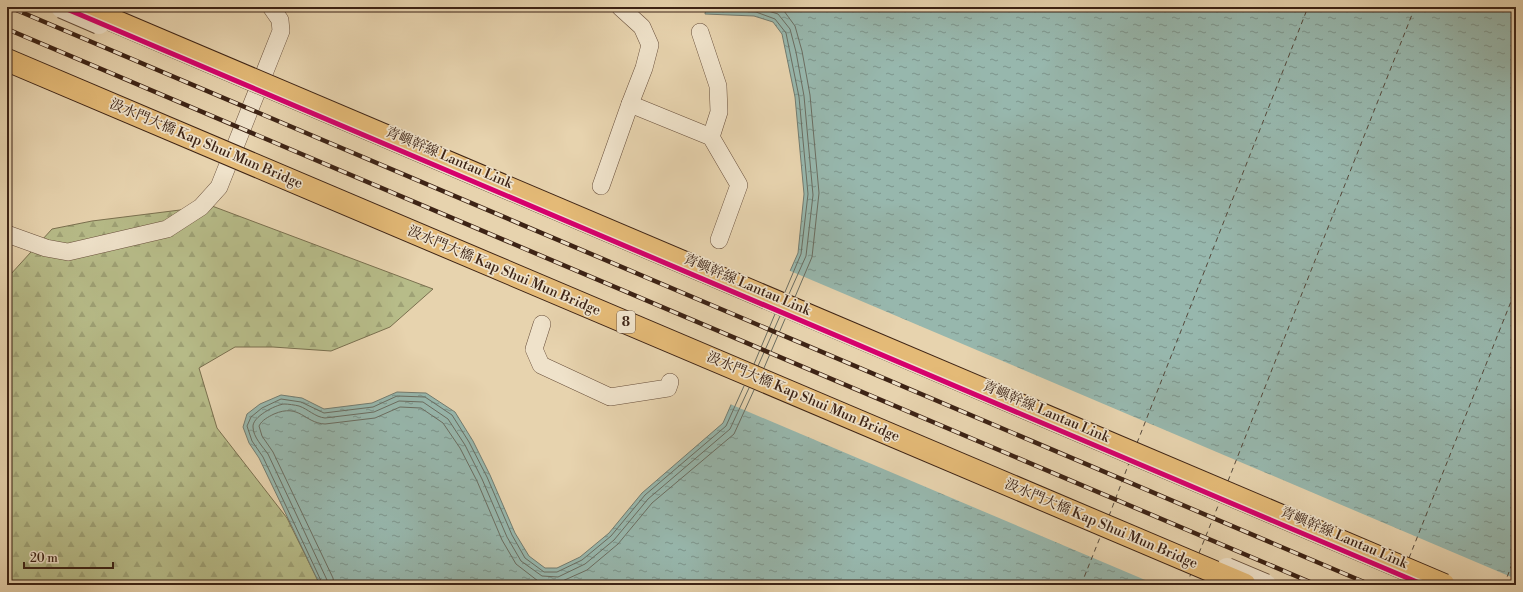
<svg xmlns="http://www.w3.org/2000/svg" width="1523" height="592" font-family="'Libre Bodoni','Noto Serif TC',serif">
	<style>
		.forest { fill: url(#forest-firs); stroke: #7a704f }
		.water { fill: url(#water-ripples); stroke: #737c70 }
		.pier { fill: #e7d3ae }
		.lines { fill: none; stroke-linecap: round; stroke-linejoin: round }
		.shore { stroke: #6a6d61; stroke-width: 1 }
		.ferry { stroke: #54483b; stroke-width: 1; stroke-dasharray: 5 4; stroke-linecap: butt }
		.lane-casing { stroke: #684f3b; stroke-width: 18 }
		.lane { stroke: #efe2ca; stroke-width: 17 }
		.rail-casing { stroke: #3d2315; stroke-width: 4.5 }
		.rail { stroke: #efe2ca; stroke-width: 3; stroke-dasharray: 9; stroke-linecap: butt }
		.street-bridge-casing { stroke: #684f3b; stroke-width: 24; stroke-linecap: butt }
		.highway-bridge-casing { stroke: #3d2315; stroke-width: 24; stroke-linecap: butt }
		.street-bridge { stroke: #efe2ca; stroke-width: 22 }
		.highway-bridge { stroke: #e4ba77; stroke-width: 22 }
		.cycleway-casing { stroke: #efe2ca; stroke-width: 8 }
		.cycleway { stroke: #d6006c; stroke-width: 5 }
		.labels { text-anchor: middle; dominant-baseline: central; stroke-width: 3.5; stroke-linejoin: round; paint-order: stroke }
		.shield { fill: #efe2ca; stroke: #725c4b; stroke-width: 1 }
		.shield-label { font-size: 13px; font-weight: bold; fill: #3d2315 }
		.street-label { font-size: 14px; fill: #3d2315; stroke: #efe2ca }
	</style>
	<defs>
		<pattern id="forest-firs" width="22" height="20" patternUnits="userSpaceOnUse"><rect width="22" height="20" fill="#b7bc89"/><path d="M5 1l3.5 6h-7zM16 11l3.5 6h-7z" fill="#9ea175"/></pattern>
		<pattern id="water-ripples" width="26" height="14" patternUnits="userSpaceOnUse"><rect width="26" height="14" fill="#97b7ad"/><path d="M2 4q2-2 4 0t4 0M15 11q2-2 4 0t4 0" fill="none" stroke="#7c948c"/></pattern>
	</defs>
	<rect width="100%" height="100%" fill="#e7d3ae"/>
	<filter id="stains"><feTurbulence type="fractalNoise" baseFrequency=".005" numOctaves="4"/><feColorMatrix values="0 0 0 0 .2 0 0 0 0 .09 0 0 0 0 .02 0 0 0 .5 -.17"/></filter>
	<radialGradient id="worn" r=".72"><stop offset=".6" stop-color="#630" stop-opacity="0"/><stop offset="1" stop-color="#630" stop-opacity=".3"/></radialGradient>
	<!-- forest -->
	<polygon class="forest" points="212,206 433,289 390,327 331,351 273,347 235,347 199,368 217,428 287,518 320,585 7,585 7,274 10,275 52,229 92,221"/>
	<!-- water -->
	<polygon class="water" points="706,7 1516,7 1516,585 320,585 259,458 249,443 243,427 247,414 260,404 281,395 302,398 324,409 372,403 397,392 426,393 455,412 473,441 490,475 515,533 529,556 545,568 557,568 580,557 609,533 642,493 723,423 798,253 804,194 795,97 782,34 773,22 754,16 705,14"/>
	<!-- pier -->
	<polygon class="pier" points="788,270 1516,579 1516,585 1157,585 730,404"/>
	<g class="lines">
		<!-- shore -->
		<g class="shore">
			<polyline points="710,7 712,10 756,12 775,19 786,33 799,97 808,194 801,254 785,292"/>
			<polyline points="755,7 778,14 790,29 796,52 804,96 813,195 806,256 789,294"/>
			<polyline points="776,7 784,11 795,26 802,51 810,95 819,193 812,257 795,297"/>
			<polyline points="754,364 775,314"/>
			<polyline points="758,366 780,316"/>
			<polyline points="764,368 785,319"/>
			<polyline points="323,585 263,457 252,441 247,426 251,417 262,408 281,399 301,402 324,413 373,407 397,396 425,397 452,415 469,442 487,477 512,535 525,558 544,572 557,572 582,560 611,536 645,495 726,426 744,386"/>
			<path d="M328 585 327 580 268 454C263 447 253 437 253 427 252 417 275 405 284 404 288 404 295 405 299 406 308 409 315 417 325 418L374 412 399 401 423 402 448 419 465 445 482 479 507 537 521 561 542 576 558 577 585 564 614 540 648 499 730 429 749 388"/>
			<path d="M334 585 333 578 273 452 262 436 259 426C262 420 268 417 274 414 300 403 304 423 325 424L375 418 400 407 421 408 443 423 460 448 477 481 502 540 516 564 538 581 544 583H558L587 570 618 544 652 503 734 434 754 390"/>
		</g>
		<!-- ferry -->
		<g class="ferry">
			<polyline points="1137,443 1308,7"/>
			<polyline points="1228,481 1415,7"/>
			<polyline points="1109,516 1129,463"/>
			<polyline points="1199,553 1220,501"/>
			<polyline points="1409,558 1516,289"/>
			<polyline points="1081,585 1101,535"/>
			<polyline points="1187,585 1191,573"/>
			<polyline points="1398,585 1401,578"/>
			<polyline points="1504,585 1516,554"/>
		</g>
		<defs>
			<g id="lane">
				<polyline points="700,32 718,86 719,112 711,137"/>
				<polyline points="630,104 711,137 739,185 719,240"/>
				<polyline points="601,186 630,104 644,68 650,45 642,27 620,7"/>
				<polyline points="7,234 46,248 68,252 167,229 201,207 219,187 281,31 280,20 271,7"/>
				<polyline points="542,324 534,349 541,365 610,397 668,388 670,382"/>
			</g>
		</defs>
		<!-- lane casing -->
		<use href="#lane" class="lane-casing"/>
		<!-- lane -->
		<use href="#lane" class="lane"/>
		<defs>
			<g id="rail">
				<polyline points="14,9 1371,585"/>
				<polyline points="7,29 1317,585"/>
			</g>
		</defs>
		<!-- rail casing -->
		<use href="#rail" class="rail-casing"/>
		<!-- rail -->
		<use href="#rail" class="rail"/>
		<defs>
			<g id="street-bridge">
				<polyline points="62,7 99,23"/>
				<polyline points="1227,569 1265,585"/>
			</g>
			<g id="highway-bridge">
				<polyline points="82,7 1444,585"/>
				<polyline points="7,60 1245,585"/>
			</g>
		</defs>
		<!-- street-bridge casing -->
		<use href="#street-bridge" class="street-bridge-casing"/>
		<!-- highway-bridge casing -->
		<use href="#highway-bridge" class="highway-bridge-casing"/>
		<!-- street-bridge -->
		<use href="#street-bridge" class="street-bridge"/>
		<!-- highway-bridge -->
		<use href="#highway-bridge" class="highway-bridge"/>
		<defs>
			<polyline id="cycleway" points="62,7 1424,585"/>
		</defs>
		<!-- cycleway casing -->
		<use href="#cycleway" class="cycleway-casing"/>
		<!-- cycleway -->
		<use href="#cycleway" class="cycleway"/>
	</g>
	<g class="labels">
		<!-- shield labels -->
		<rect class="shield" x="617" y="311" width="18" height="22" rx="3"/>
		<g class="shield-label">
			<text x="626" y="322">8</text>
		</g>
		<!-- street labels -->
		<g class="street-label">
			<text transform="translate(206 144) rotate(23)">汲水門大橋 Kap Shui Mun Bridge</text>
			<text transform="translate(449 158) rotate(23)">青嶼幹線 Lantau Link</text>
			<text transform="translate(504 271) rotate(23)">汲水門大橋 Kap Shui Mun Bridge</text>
			<text transform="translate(747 285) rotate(23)">青嶼幹線 Lantau Link</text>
			<text transform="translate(803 397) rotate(23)">汲水門大橋 Kap Shui Mun Bridge</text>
			<text transform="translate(1046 412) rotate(23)">青嶼幹線 Lantau Link</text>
			<text transform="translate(1101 524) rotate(23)">汲水門大橋 Kap Shui Mun Bridge</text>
			<text transform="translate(1344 538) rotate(23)">青嶼幹線 Lantau Link</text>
		</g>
	</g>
	<!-- margin -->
	<rect width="1523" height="592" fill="none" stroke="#e7d3ae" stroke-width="24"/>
	<rect x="8" y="8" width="1507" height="576" fill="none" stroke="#3d2315" stroke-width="2"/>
	<rect x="12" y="12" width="1499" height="568" fill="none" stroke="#3d2315"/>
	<!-- scale -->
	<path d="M24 562v6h89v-6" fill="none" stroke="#3d2315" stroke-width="2"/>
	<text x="30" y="562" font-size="12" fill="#3d2315" stroke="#efe2ca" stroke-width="3" paint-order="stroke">20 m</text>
	<rect width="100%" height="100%" filter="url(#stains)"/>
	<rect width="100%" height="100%" fill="url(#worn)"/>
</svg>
